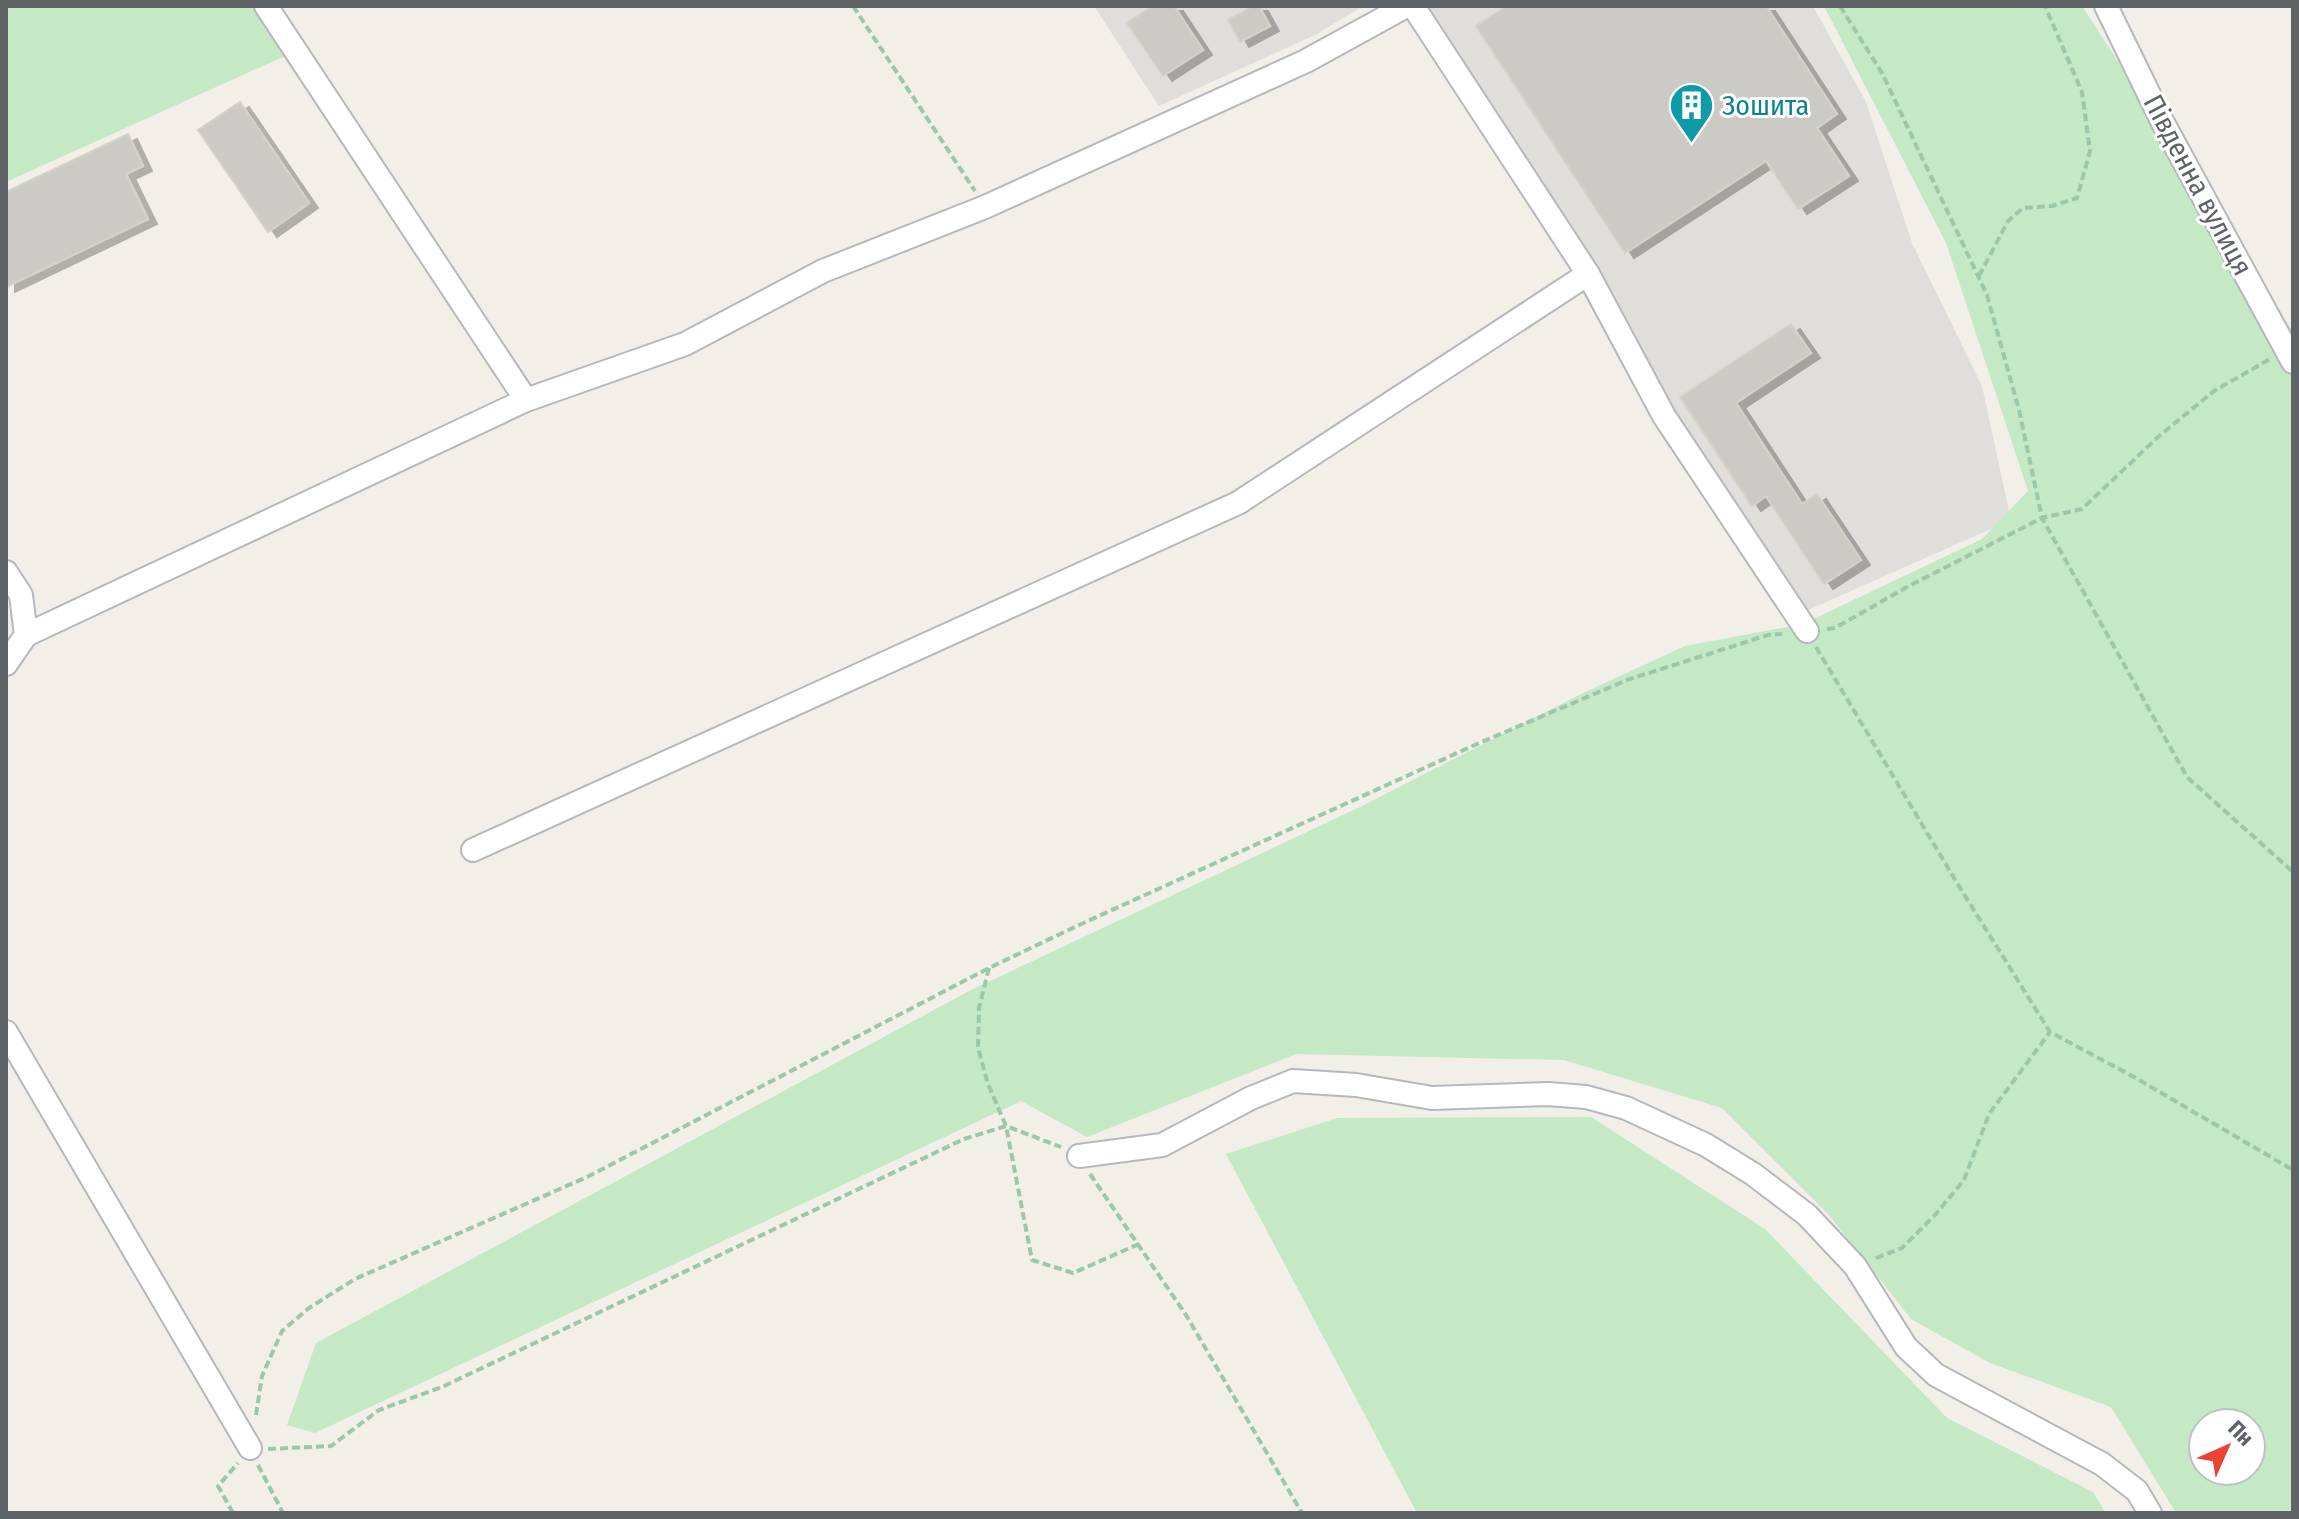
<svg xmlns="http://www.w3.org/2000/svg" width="2299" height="1519" font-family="'Fira Sans Condensed',sans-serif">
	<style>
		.industrial { fill: #e0deda }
		.green { fill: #c5e8c5; fill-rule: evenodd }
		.building { fill: #cccac5; stroke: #d6d1c6; stroke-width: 2; filter: url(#shadow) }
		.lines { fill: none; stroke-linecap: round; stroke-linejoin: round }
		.minor-casing { stroke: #b5b8bc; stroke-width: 26 }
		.path { stroke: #9cc7a9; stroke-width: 4; stroke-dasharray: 8 4; stroke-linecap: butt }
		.minor { stroke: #fff; stroke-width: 22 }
		.labels { text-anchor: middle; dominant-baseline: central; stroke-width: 6; stroke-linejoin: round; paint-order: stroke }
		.culture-label { font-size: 28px; fill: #0d838f; stroke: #fff; text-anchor: start }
		.street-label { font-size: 28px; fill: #5f6368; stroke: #fff }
	</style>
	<defs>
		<filter id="shadow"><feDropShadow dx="9" dy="5" stdDeviation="0" flood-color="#0004"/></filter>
	</defs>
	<rect width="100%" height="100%" fill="#f1efe8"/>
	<!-- industrial -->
	<g class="industrial">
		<polygon points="1094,6 1363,6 1317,34 1159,106"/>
		<polygon points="1400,6 1813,6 1866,102 1912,243 1982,386 2011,520 1806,611 1755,530 1666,404 1648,407 1559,252"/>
	</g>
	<!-- green -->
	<g class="green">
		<polygon points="6,6 252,6 285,56 6,182"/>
		<path d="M1824 6H2082L2293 332V1513H2176L2111 1407 1990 1363 1911 1319 1829 1215 1722 1108 1564 1060 1296 1054 1087 1137 1021 1101 315 1433 287 1425 316 1343 971 990 1360 807 1581 694 1685 646 1803 624 1982 539 2028 491 1946 243ZM2203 1423H2251V1471H2203Z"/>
		<polygon points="1591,1117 1765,1229 1947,1418 2093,1492 2106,1513 1417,1513 1226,1154 1337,1118"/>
	</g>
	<!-- building -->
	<g class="building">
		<polygon points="1153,6 1174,6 1203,50 1163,76 1127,23"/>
		<polygon points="1253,6 1259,6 1270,26 1240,42 1228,20"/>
		<polygon points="1507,6 1766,6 1837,114 1817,128 1849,176 1798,209 1766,161 1625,253 1476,26"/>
		<polygon points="240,102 309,203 268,232 198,130"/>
		<polygon points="128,134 143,166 126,174 148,219 6,287 6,192"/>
		<polygon points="1791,324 1811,353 1736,403 1802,504 1817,494 1861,560 1824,584 1766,496 1752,506 1680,397"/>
	</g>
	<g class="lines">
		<defs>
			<g id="minor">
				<polyline points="266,6 526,400"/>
				<polyline points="1413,6 1588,274 1664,416 1807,631"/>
				<polyline points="2106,6 2162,121 2293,362"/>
				<polyline points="6,572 21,595 26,635 6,664"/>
				<polyline points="26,635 526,400 685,344 823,271 985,207 1306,61 1406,6"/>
				<polyline points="473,850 1238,503 1588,274"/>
				<polyline points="6,1032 250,1448"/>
				<polyline points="1079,1156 1162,1145 1251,1098 1293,1081 1356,1085 1432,1098 1548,1094 1586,1097 1626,1108 1706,1145 1753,1174 1807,1215 1855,1266 1906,1347 1936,1375 2102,1464 2137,1491 2150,1513"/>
			</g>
		</defs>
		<!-- minor casing -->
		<use href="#minor" class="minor-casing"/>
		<!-- path -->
		<g class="path">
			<polyline points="853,6 975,191"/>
			<polyline points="1840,6 1882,73 1987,295 2019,410 2042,518 2082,509 2158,437 2214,391 2270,359"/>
			<polyline points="1979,276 2008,221 2023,208 2052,206 2077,198 2090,151 2082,92 2045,6"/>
			<polyline points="1827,629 1835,628 1907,587 2042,518 2187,777 2293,872"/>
			<polyline points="1816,647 1957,883 2050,1032 2134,1077 2293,1170"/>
			<polyline points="989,968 979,1008 978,1048 988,1084 1006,1126 1032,1260 1073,1273 1139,1244"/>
			<polyline points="1090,1174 1186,1315 1302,1513"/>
			<polyline points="1876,1258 1902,1248 1935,1215 1964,1180 1989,1114 2050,1032"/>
			<polyline points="256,1415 262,1376 282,1331 309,1308 355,1279 587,1177 989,968 1079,925 1477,744 1627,680 1768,635 1782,634"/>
			<polyline points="268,1449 331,1446 379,1410 442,1387 964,1139 1006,1126 1061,1147"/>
			<polyline points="258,1465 283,1513"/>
			<polyline points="233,1513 218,1486 238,1463"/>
		</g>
		<!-- minor -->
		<use href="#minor" class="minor"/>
	</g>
	<!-- icons -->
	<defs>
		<symbol id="building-pin" viewBox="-11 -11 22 30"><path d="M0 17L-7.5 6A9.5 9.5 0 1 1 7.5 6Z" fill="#0f9aa8" stroke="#fff"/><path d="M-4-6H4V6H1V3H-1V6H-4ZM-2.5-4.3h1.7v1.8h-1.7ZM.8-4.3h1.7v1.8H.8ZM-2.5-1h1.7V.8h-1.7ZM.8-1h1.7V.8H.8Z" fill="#fff"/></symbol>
	</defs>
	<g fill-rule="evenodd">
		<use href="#building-pin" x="1666" y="80" width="51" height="69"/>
	</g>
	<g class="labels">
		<!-- culture labels -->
		<g class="culture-label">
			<text x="1722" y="105">Зошита</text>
		</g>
		<!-- street labels -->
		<g class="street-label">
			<text transform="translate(2198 185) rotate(62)">Південна вулиця</text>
		</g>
	</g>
	<!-- border -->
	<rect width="2299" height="1519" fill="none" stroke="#5f6368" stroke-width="16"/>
	<!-- north arrow -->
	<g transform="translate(2227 1447) rotate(45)"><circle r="38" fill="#ffffff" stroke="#bfc1c3" stroke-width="2"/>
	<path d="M0-6L14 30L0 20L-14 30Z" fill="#ea4335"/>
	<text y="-12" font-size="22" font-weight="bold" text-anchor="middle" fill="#5f6368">Пн</text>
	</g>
</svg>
